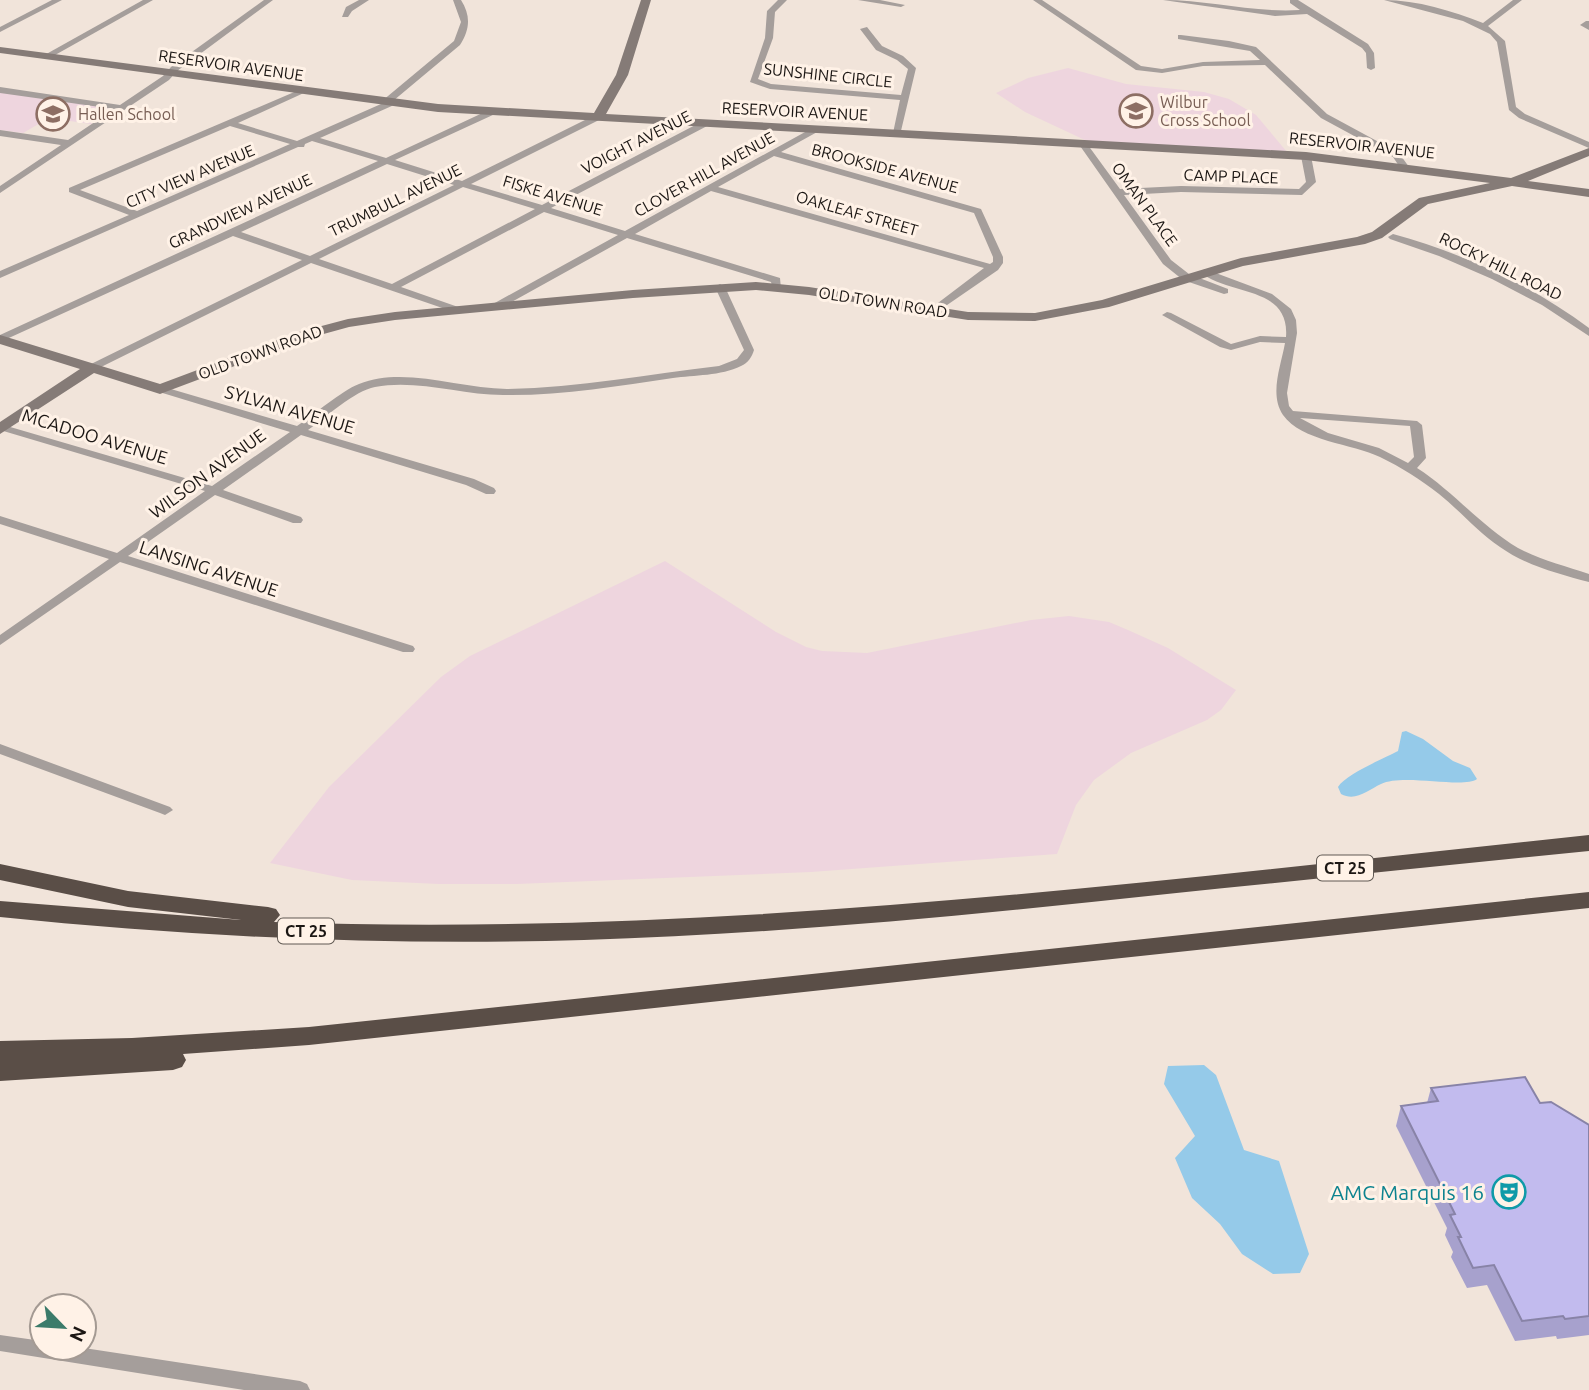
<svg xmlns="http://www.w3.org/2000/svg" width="1589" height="1390" font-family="Ubuntu,sans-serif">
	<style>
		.education { fill: #eed5de }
		.water { fill: #95cae9 }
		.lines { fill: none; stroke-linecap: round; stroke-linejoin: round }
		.street { fill: #a59e9b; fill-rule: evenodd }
		.secondary { fill: #857b77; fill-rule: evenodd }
		.highway { fill: #5a4e47; fill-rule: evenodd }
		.wall { fill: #a7a1cd }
		.building { fill: #c2bbee; stroke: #8883a7; stroke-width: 2 }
		.labels { text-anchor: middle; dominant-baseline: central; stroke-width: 6; stroke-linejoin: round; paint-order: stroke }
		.far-street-label { font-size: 16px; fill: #1c1714; stroke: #fff2e7 }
		.far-education-label { font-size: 16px; fill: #785e54; stroke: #fff2e7; text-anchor: start }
		.shield { fill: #fff2e7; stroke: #605953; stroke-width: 2 }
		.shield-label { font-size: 16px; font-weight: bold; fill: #1c1714 }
		.street-label { font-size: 18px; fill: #1c1714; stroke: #fff2e7 }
		.near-culture-label { font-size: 21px; fill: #0d838f; stroke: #fff2e7; text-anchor: end }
	</style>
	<rect width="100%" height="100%" fill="#f1e4da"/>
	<!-- education -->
	<g class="education">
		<polygon points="1068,68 1126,84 1204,92 1229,99 1256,115 1287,152 1087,141 1025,112 996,93 1028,78"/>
		<polygon points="0,92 110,108 113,109 91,124 49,118 23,133 0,130"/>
		<polygon points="665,561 776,632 806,647 822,651 867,653 1031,620 1069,616 1109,622 1128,630 1168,648 1236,690 1221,710 1207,720 1131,753 1094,780 1076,805 1057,854 811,872 517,884 439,884 352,880 270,863 329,787 441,677 470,656"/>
	</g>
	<!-- water -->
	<g class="water">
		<path d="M1406 731 1423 739 1453 761 1470 768 1477 779C1463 789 1403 773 1381 784 1368 790 1356 802 1341 794L1338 787C1346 774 1383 759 1398 751L1402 732Z"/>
		<polygon points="1204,1065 1216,1075 1244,1150 1279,1161 1309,1254 1300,1273 1273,1274 1242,1254 1220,1224 1192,1198 1175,1158 1195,1136 1164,1084 1168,1066"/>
	</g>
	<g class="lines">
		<!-- street -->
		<g class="street">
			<polygon points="52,0 62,0 0,32 0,27"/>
			<polygon points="143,0 153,0 48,59 41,57"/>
			<polygon points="264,0 273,0 177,71 169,80 0,193 0,186 61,145 0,136 0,130 68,140 114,109 0,93 0,87 120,105 163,76 171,67"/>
			<polygon points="359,0 369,0 352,11 348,17 342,17 346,7"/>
			<path d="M453 0H461C471 16 470 29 460 45L393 101 395 103 394 105 320 138 386 158 489 110H495V114L395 160 462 181 595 115H601V119L471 184 542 205 703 121H709V125L551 208 625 231 816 126 820 129 819 131 781 152 981 209 1003 257V263L998 270 934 314 929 311 930 309 984 268 711 191 635 234 780 278 781 289H773L771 282 627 238 501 308H493V304L618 235 544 212 401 287 461 308 462 310 457 313 311 263 95 370H87V366L302 260 233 236 0 342V335L378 161 312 141 305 144 304 147H298L0 278V271L129 215 69 192V188L299 90 306 92 238 123 297 141 381 104 382 101 454 41 461 22ZM230 126 290 144 137 211 80 190ZM774 156 974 213 993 257V262L990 264 718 187ZM387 164 454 185 310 256 241 232ZM463 187 535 209 392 284 319 259Z"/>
			<polygon points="778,0 787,0 775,12 773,38 758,79 771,84 901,95 908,69 897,60 876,50 860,29 867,27 882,46 903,56 916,68 900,135 893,133 900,100 770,89 750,82 765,38 767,11"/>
			<polygon points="858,0 880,0 905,5 901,7"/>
			<polygon points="1033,0 1042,0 1141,66 1162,69 1203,62 1260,60 1250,51 1178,39 1178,35 1181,35 1229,41 1256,47 1327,114 1399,153 1409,167 1401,169 1393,157 1321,118 1265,65 1203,66 1162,73 1136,70"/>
			<path d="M1163 0C1209 0 1254 13 1300 10L1290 3V0H1298L1368 44 1374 53 1375 68 1371 70 1367 68 1366 53 1362 48 1307 14 1275 16Z"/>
			<path d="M1384 0C1417 0 1452 11 1483 23L1513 0H1522L1488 26 1505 41 1516 107 1525 114 1589 142V148L1519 118 1509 110 1497 42 1490 34 1463 21Z"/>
			<polygon points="1586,21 1589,21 1589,30 1580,25"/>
			<polygon points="1079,141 1085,141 1120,189 1181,186 1299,189 1306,182 1301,156 1306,153 1311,156 1316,182 1302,195 1181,192 1124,195 1171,260 1189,274 1228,289 1228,293 1224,294 1183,280 1163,264 1078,143"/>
			<path d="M1393 234C1463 253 1531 285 1589 328V336L1542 305 1492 279 1439 256 1390 239 1388 237Z"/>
			<path d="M1205 269 1272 294 1291 309 1296 320 1297 333 1287 393 1289 406 1293 411 1417 421 1422 425 1426 458 1417 468C1453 491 1481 526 1518 548 1540 560 1565 566 1589 574V582C1559 574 1525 565 1500 547 1478 532 1460 511 1439 494 1421 480 1401 467 1380 457 1353 444 1301 441 1283 415 1269 394 1281 366 1285 343L1260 342 1231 350 1220 347 1162 315 1167 312 1171 313 1231 344 1260 336 1286 337C1290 285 1228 296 1200 272ZM1300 418 1410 426 1414 457 1408 463 1379 448 1328 433Z"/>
			<path d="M720 284 725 287 754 350C752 357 748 363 741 366 721 376 694 375 673 378 617 386 560 396 503 395 461 395 417 379 375 387 354 391 326 417 308 430L474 479 494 488 496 491 494 494H486L466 485 301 435 223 490 301 517 303 520 301 523H293L215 495 128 556 413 646 415 649 413 652H403L120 562 0 645V635L109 559 0 524V516L117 553 205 491 0 430V424L212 486 290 432 156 391V387H164L297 426C314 415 341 391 359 384 405 366 459 389 507 389 578 388 649 374 719 366L737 359 744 350 715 287Z"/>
			<polygon points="0,744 170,807 173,810 165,815 160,813 0,754"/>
			<polygon points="0,1335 42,1341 42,1348 84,1348 300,1381 307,1384 310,1390 244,1390 0,1351"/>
		</g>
		<!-- secondary -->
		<polygon class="secondary" points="641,0 651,0 628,75 606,114 1306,152 1511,178 1589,148 1589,156 1528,181 1589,189 1589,197 1512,186 1428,204 1382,238 1365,244 1243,266 1109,307 1035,321 968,320 809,295 756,290 633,298 395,320 349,327 309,338 160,394 94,373 0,434 0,422 80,369 0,344 0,335 160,384 299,332 348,319 395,312 633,290 756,282 809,287 968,312 1035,313 1102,300 1241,258 1357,237 1372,232 1419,198 1490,183 1306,160 438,112 0,53 0,47 438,104 594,113 616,75"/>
		<!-- highway -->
		<g class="highway">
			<path d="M1589 835V851C1448 865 1307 880 1167 894 973 915 779 934 584 940 389 946 194 937 0 917V901L241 920 128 907 0 880V864L128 891 268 907 276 909 280 915 274 922C714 938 1152 881 1589 835Z"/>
			<polygon points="1589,892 1589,908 309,1045 183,1054 186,1060 182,1067 173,1070 0,1081 0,1061 16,1060 0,1061 0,1041 132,1038 309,1027"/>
		</g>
	</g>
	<!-- wall -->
	<polygon class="wall" points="1431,1088 1540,1103 1589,1125 1589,1335 1557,1339 1556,1336 1515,1341 1487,1285 1467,1288 1451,1257 1453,1252 1445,1235 1447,1228 1396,1126 1401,1106 1427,1103"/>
	<!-- building -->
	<polygon class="building" points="1525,1077 1540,1103 1551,1102 1589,1125 1589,1316 1565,1319 1563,1316 1522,1321 1494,1265 1473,1268 1458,1237 1461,1237 1450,1215 1455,1214 1401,1106 1438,1101 1431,1088"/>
	<!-- icons -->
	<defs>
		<symbol id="school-ring" viewBox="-11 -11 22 22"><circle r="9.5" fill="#fff2e7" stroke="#8d6e63" stroke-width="1.5"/><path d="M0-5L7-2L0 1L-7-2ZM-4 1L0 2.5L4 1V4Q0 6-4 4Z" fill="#8d6e63"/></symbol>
		<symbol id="theatre-ring" viewBox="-11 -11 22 22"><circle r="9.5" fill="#fff2e7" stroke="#0f9aa8" stroke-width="1.5"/><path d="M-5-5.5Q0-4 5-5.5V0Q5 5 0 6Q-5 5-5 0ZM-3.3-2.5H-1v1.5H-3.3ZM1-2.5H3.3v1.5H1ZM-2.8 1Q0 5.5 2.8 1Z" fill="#0f9aa8"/></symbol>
	</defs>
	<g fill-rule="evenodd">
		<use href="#school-ring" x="1117" y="92" width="38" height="38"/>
		<use href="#school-ring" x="34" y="95" width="38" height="38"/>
		<use href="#theatre-ring" x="1490" y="1173" width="38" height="38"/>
	</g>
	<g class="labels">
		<!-- far-street labels -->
		<g class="far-street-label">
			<text transform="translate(231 65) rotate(8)">RESERVOIR AVENUE</text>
			<text transform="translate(828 75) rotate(6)">SUNSHINE CIRCLE</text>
			<text transform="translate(795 111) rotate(3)">RESERVOIR AVENUE</text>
			<text transform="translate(636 142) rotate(-27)">VOIGHT AVENUE</text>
			<text transform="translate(1362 145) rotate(6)">RESERVOIR AVENUE</text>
			<text transform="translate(885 168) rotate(15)">BROOKSIDE AVENUE</text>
			<text transform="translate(704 174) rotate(-29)">CLOVER HILL AVENUE</text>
			<text transform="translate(190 176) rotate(-23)">CITY VIEW AVENUE</text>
			<text transform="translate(1231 176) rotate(2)">CAMP PLACE</text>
			<text transform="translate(553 195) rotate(17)">FISKE AVENUE</text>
			<text transform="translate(395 200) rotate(-26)">TRUMBULL AVENUE</text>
			<text transform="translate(1145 204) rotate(54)">OMAN PLACE</text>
			<text transform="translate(240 211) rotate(-25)">GRANDVIEW AVENUE</text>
			<text transform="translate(857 213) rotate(16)">OAKLEAF STREET</text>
			<text transform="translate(1501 266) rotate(26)">ROCKY HILL ROAD</text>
			<text transform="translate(883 302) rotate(9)">OLD TOWN ROAD</text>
			<text transform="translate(260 352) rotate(-20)">OLD TOWN ROAD</text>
		</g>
		<!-- far-education labels -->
		<g class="far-education-label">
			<text x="1160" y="102">Wilbur<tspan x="1160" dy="18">Cross School</tspan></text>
			<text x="78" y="114">Hallen School</text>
		</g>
		<!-- shield labels -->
		<g class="shield">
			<rect x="1317" y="855.5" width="56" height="25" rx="5"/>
			<rect x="278" y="918.5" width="56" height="25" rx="5"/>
		</g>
		<g class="shield-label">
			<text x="1345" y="868">CT 25</text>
			<text x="306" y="931">CT 25</text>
		</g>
		<!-- street labels -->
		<g class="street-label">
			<text transform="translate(290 409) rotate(16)">SYLVAN AVENUE</text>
			<text transform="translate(95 436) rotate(17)">MCADOO AVENUE</text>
			<text transform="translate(207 473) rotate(-36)">WILSON AVENUE</text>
			<text transform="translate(209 568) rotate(18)">LANSING AVENUE</text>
		</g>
		<!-- near-culture labels -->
		<g class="near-culture-label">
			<text x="1484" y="1192">AMC Marquis 16</text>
		</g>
	</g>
	<!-- north arrow -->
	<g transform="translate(63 1327) rotate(115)"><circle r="33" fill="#fff2e7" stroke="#a49a93" stroke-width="2"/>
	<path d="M0-5L12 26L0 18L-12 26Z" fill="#3b7b6a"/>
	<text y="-10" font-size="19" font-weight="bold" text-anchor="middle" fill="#1c1714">N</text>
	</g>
</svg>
